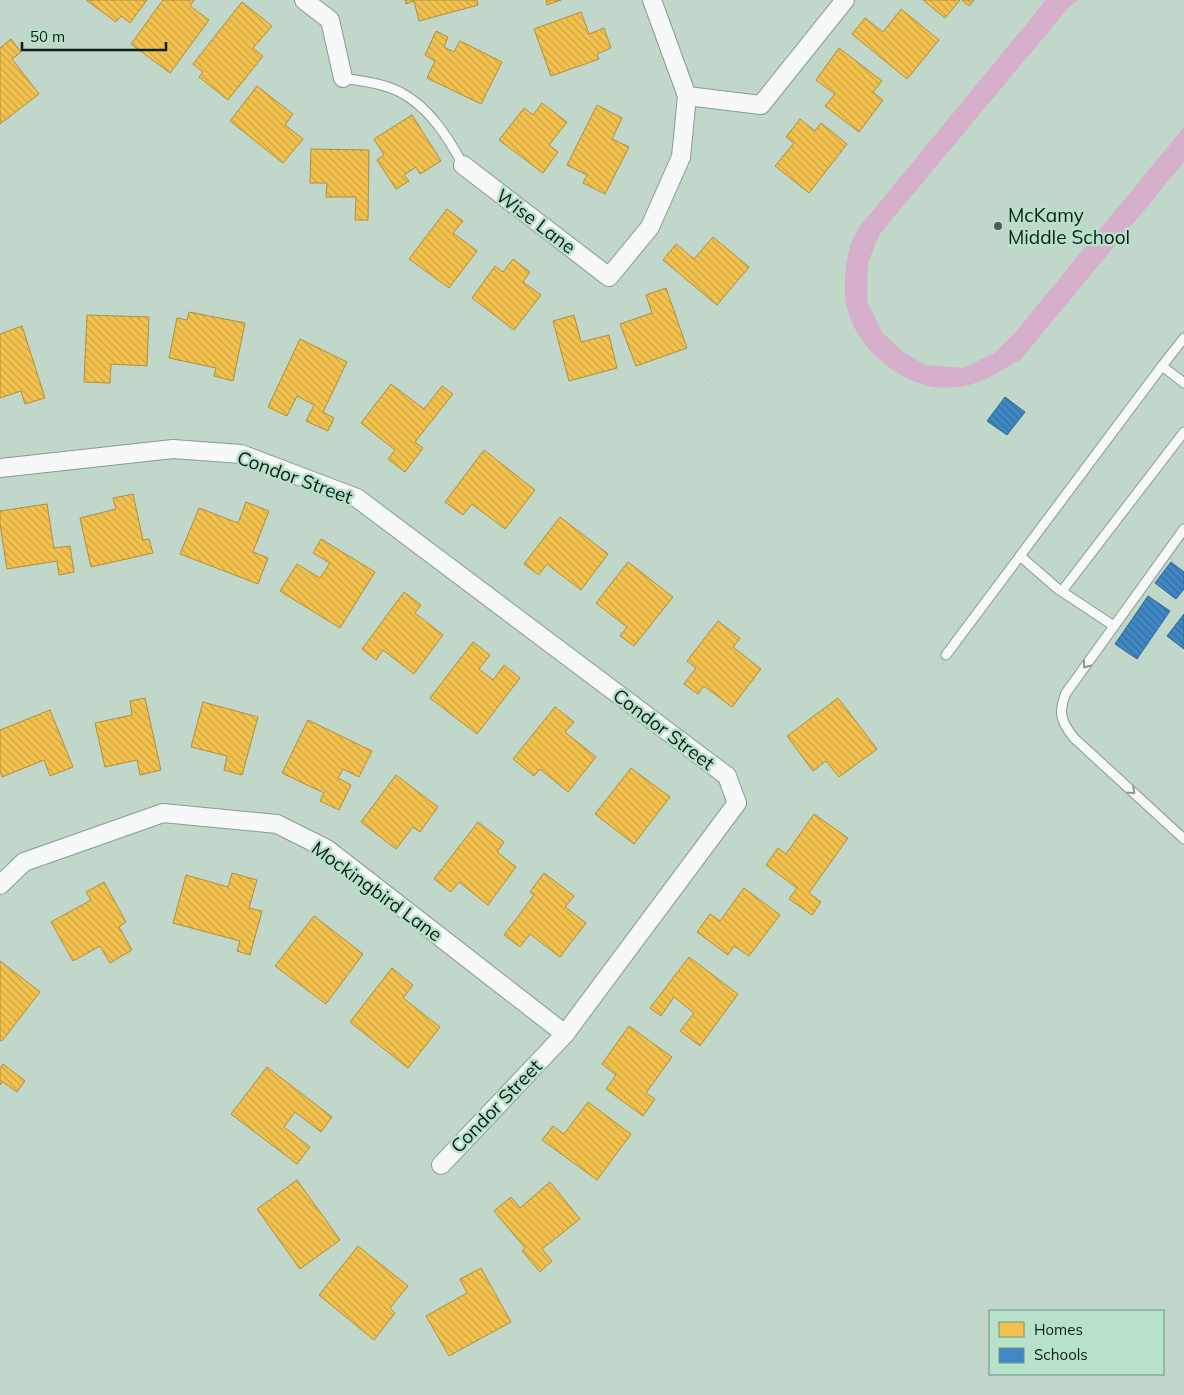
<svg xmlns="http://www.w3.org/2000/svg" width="1184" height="1395" font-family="Mulish,sans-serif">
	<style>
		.pitch { fill: #d6afcb }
		.homes { fill: url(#homes-back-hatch); stroke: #ae903d }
		.schools { fill: url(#schools-back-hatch); stroke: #306890 }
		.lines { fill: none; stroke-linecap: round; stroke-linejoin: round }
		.service-casing { stroke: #8a9b91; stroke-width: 11 }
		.minor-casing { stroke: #8a9b91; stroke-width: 20 }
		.path { stroke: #c2c8c4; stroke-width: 3; stroke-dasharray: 1 4; stroke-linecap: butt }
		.service { stroke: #f6f9f7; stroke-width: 9 }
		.minor { stroke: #f6f9f7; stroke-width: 18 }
		.oneway { stroke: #8e9692 }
		.poi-dot { fill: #4d5f55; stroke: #b7e1c9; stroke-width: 2 }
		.labels { text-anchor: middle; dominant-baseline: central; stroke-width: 5; stroke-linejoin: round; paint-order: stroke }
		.poi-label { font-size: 19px; fill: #0e1e16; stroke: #b7e1c9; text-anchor: start }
		.street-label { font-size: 19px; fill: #0e1e16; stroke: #b7e1c9 }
	</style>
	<defs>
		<pattern id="homes-back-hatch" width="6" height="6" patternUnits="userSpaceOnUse" patternTransform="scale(1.25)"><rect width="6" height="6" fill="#f2c14e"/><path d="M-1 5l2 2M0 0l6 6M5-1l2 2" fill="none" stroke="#cea543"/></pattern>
		<pattern id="schools-back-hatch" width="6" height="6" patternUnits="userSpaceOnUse" patternTransform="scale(1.25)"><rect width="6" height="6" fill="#3f88c5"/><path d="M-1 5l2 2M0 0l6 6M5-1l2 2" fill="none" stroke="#336f9f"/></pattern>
	</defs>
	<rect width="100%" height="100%" fill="#c1d7ca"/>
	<!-- pitch -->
	<path class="pitch" d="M1046 0H1078L1070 6 879 235 868 263 867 301 882 332 903 352 926 365 963 368 994 353 1013 335 1184 127V162L1021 359C1005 368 982 384 963 386 954 388 936 388 928 386 890 376 853 343 846 303 843 285 846 263 850 246 852 239 857 232 861 225Z"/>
	<!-- homes -->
	<g class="homes">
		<polygon points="86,0 147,0 130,23 121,16 116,22"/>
		<polygon points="163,0 194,0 190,6 209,20 170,73 131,44"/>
		<polygon points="405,0 477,0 478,5 419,21 414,1 406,4"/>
		<polygon points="546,0 561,0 547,5"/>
		<polygon points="923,0 960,0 945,18"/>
		<polygon points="962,0 974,0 969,6"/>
		<polygon points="242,2 272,26 253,48 263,56 228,100 199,77 203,72 193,64"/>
		<polygon points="901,9 939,40 907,79 852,34 865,18 883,32"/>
		<polygon points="581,12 589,34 604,28 611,48 597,54 599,59 551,76 534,29"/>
		<polygon points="436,31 448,37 444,47 454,52 460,41 502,62 481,104 427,78 435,61 425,55"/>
		<polygon points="11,39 21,52 12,59 39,94 0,124 0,48"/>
		<polygon points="839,48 882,81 873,92 883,100 859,132 825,106 835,94 816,80"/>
		<polygon points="257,86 293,114 285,125 303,139 283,163 230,121"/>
		<polygon points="542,103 567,122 549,145 558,152 543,173 499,140 524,108 533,115"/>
		<polygon points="597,105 622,118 612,139 629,147 605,194 583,183 587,175 567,165"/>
		<polygon points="412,115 441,161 420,174 416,167 404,175 409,181 396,189 377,160 384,155 374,139"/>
		<polygon points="800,119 815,131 821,123 847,144 809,193 775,166 794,143 786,137"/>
		<polygon points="311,149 369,150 368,220 355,220 356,197 326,197 327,183 310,183"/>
		<polygon points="447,209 463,221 453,233 477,251 449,288 409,259"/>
		<polygon points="713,237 749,267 717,305 663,260 676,244 694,259"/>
		<polygon points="513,259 530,272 523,282 541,295 514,330 472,298 495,266 503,272"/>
		<polygon points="666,288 687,348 636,366 620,324 652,313 646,295"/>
		<polygon points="189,312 245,323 233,381 214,376 216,368 169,358 177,318 187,320"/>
		<polygon points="87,315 149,317 147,366 111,364 110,383 84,382"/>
		<polygon points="574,315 581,342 609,335 617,368 569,381 553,321"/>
		<polygon points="22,326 45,398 25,404 21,391 0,398 0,334"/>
		<polygon points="300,339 347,362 323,412 334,418 328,431 306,421 314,405 297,396 287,416 268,407"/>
		<polygon points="391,384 424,409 442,386 453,394 415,442 423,448 405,472 388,459 395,450 361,423"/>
		<polygon points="484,450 535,490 505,529 472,504 463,515 445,502"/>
		<polygon points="133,494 143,540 149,539 153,553 91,567 80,518 116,509 113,498"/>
		<polygon points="246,502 269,511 253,552 268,558 258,584 180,554 199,508 238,523"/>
		<polygon points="47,504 54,548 70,546 74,572 59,575 57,561 7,569 0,524 0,511"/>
		<polygon points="560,517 608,554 581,590 547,564 539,575 524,564"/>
		<polygon points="321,539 375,572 340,628 280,591 297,564 320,578 330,563 313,553"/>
		<polygon points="628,562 673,597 634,646 620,636 627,627 596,603"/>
		<polygon points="404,592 421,605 415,613 443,635 414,674 383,650 376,660 362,649"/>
		<polygon points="718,621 740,638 733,647 761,669 732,707 704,686 698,694 684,684 696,668 687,661"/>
		<polygon points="473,642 490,655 479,669 493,680 504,665 520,678 477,734 430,698"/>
		<polygon points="145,698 161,770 140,775 137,760 105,767 95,723 132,715 130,701"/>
		<polygon points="838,698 877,749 839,777 826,761 813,771 787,736"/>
		<polygon points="203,702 258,717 242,775 224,770 227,756 191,747"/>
		<polygon points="555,707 574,722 565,732 596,757 568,792 540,769 534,776 513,759"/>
		<polygon points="50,710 73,767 50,776 44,760 2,777 0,771 0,730"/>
		<polygon points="308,720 372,751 359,777 343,769 338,778 351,785 339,810 320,801 324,793 282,773"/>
		<polygon points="631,768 670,797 634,844 595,814"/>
		<polygon points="396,775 438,807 420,832 413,827 396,849 361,822"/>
		<polygon points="814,814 848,838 809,893 821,902 812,915 789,899 797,888 766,865 778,848 786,854"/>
		<polygon points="478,822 504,842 497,852 516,867 488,905 459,882 451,892 434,879"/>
		<polygon points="232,873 257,880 249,908 262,911 250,955 237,951 240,941 173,923 186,875 228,887"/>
		<polygon points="544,873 574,896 565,907 586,923 560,957 530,934 520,947 504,935 534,895 530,892"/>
		<polygon points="104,882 126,922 119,927 132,950 110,963 100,946 73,961 51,922 91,900 86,892"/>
		<polygon points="744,888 780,915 749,956 734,946 728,955 697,932 710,914 720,921"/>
		<polygon points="314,916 363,954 326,1004 275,966"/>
		<polygon points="689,957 738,994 700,1046 680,1031 694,1013 674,997 661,1016 650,1008"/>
		<polygon points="0,961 40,992 2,1041 0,1040"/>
		<polygon points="392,968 413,985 403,998 440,1027 408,1068 350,1022"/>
		<polygon points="629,1026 672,1057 646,1093 655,1099 643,1116 606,1089 616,1075 602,1064"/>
		<polygon points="3,1064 25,1081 17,1092 3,1082 0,1085 0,1068"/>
		<polygon points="267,1067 332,1117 321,1132 295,1112 284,1127 310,1147 297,1164 231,1114"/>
		<polygon points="588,1102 631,1134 597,1180 542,1140 553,1126 564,1134"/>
		<polygon points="297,1180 340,1240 300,1269 257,1209"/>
		<polygon points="550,1182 580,1219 542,1249 552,1261 540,1272 522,1251 525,1248 494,1211 511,1197 520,1208"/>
		<polygon points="358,1246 408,1286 390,1308 395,1313 374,1340 319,1295"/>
		<polygon points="481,1268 511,1322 449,1356 426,1316 467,1293 460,1279"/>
	</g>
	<!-- schools -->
	<g class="schools">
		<polygon points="1005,397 1025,412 1007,435 987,421"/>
		<polygon points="1171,562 1184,572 1184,589 1176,599 1155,583"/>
		<polygon points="1148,596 1170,611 1137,659 1115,644"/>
		<polygon points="1184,614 1184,649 1167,636"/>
	</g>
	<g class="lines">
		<defs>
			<g id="service">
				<path d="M343 78C362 81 382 83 400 92 429 107 448 137 463 165"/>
				<polyline points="1162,366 1184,338"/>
				<path d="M1184 529 1066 693C1058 712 1061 722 1074 738L1184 839"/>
				<polyline points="1020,556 1058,589 1114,626"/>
				<polyline points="1062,591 1184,432"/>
				<polyline points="946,655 1162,366 1184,383"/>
			</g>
			<g id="minor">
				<polyline points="304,0 330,20 343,78"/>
				<polyline points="687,96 761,105 845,0"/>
				<polyline points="463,165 609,277 650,227 681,157 687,96 652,0"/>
				<polyline points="0,468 173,449 241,454 357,498 727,776 737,803 565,1034 441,1165"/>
				<polyline points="0,885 24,862 163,813 277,824 327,849 565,1034"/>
			</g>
		</defs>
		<!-- service casing -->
		<use href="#service" class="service-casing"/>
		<!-- minor casing -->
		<use href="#minor" class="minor-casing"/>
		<!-- path -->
		<g class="path">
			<polyline points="647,453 773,303 779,290"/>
			<polyline points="740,768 751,761 858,619"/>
		</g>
		<!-- service -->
		<use href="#service" class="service"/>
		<!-- minor -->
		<use href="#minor" class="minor"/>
	</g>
	<!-- one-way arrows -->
	<defs><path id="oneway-chevron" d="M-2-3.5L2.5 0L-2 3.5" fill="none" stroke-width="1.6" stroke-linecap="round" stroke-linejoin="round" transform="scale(1.25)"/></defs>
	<g class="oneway">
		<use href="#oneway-chevron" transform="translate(1086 665) rotate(126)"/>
		<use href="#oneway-chevron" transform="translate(1132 791) rotate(43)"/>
	</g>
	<!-- markers -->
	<circle class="poi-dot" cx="998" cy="226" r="5"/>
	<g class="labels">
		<!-- poi labels -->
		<g class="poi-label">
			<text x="1008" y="215">McKamy<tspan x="1008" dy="22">Middle School</tspan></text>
		</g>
		<!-- street labels -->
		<g class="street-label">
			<text transform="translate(536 221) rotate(37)">Wise Lane</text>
			<text transform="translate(295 477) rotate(20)">Condor Street</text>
			<text transform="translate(664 729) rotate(37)">Condor Street</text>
			<text transform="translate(377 891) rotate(36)">Mockingbird Lane</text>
			<text transform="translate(496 1106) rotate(-46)">Condor Street</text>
		</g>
	</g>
	<!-- legend -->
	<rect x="989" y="1310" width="175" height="65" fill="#b7e1c9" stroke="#739381"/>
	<rect x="999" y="1322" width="25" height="15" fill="#f2c14e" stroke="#739381"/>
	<text x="1034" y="1335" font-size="15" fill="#0e1e16">Homes</text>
	<rect x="999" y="1348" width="25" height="15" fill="#3f88c5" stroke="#739381"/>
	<text x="1034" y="1360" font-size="15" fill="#0e1e16">Schools</text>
	<!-- scale -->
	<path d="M22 42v8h144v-8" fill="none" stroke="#0e1e16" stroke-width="2.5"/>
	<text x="30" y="42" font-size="15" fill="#0e1e16" stroke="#b7e1c9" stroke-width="4" paint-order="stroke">50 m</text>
</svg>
